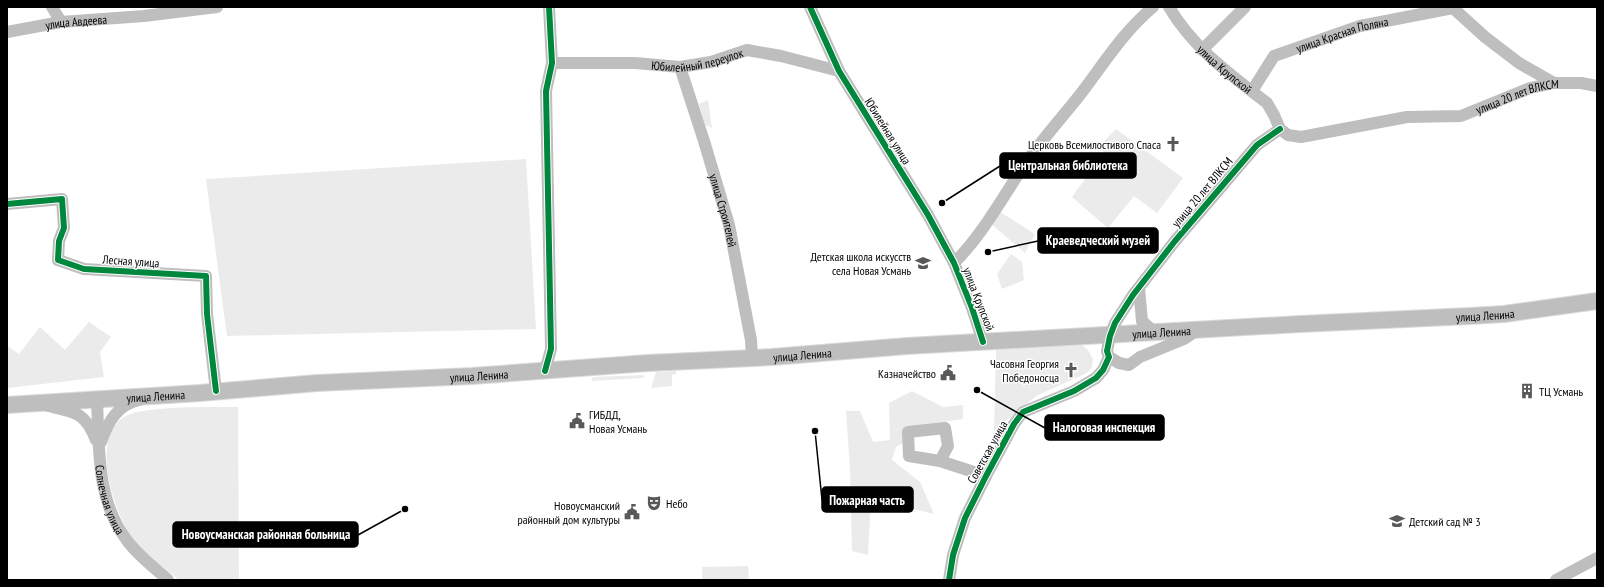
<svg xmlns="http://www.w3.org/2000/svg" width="1604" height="587" font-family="'PT Sans Narrow',sans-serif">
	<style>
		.green { fill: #ebebeb }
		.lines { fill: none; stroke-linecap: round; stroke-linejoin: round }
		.major-casing { stroke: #dbdbdb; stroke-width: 18 }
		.minor { stroke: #bebebe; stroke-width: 12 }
		.major { stroke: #bebebe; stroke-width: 16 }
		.cycleway-casing { stroke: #fff; stroke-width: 8 }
		.cycleway { stroke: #00873e; stroke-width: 6 }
		.labels { text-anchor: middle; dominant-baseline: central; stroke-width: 3; stroke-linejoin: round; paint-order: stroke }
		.street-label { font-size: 12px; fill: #000; stroke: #fff }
		.poi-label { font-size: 12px; fill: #000; stroke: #fff; text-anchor: end }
		.leader { fill: none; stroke: #000; stroke-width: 1.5 }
		.callout-dot { fill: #000; stroke: #fff; stroke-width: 1.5 }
		.callout { fill: #000; stroke: #000; stroke-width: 1.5 }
		.callout-label { font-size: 13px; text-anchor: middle; font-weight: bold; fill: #fff }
	</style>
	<rect width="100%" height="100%" fill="#fff"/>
	<!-- green -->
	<g class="green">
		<polygon points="708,100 712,128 705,125 699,104"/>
		<polygon points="1116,129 1183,178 1157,213 1134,196 1108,228 1072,197 1104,153 1099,146"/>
		<polygon points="526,159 536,329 227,336 206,179"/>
		<polygon points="1000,212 1035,234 1025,253 990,223"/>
		<polygon points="1011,254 1022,262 1024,280 1002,289 997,274"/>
		<polygon points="89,322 111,337 100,352 104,377 7,388 7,346 19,354 40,327 65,350"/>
		<polygon points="1079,343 1088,350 1093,359 1092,367 1087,373 1036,396 994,431 996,351 1000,348"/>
		<polygon points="676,371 676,374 672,375 672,386 651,388 656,372"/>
		<polygon points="643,375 644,378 591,381 593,377"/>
		<polygon points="912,391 943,407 963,405 963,419 906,428 905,442 896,447 892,460 920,482 934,514 871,499 868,555 852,551 850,468 846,411 860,411 873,442 890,440 889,403"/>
		<path d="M238 407 239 580H179C163 566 142 552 130 534 113 509 90 437 124 417 143 405 213 407 238 407Z"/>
		<polygon points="748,566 749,580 702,580 702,567"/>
	</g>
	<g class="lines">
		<defs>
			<g id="major">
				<path id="s8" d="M7 405 200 393 317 383 472 376 648 363 772 357 907 346 1300 324 1470 316 1504 314 1597 301"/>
			</g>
		</defs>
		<!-- major casing -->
		<use href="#major" class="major-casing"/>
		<!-- minor -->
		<g class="minor">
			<polyline points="52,7 61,22"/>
			<polyline points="810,7 839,71 928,215 954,263 972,308 983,342"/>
			<path id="s1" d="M1169 7C1193 48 1231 75 1267 103L1274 115 1280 129"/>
			<path id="s2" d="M7 32 61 22 144 16 217 7"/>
			<polyline points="1202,50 1245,7"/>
			<path id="s3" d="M552 63H635L680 67 711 62 747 50 781 56 839 71"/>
			<path id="s4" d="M680 67 704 141 729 225 751 340 752 358"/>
			<path id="s5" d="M1252 91 1274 56 1360 26 1453 8 1485 37 1519 63 1554 83"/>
			<path id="s6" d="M1280 129 1288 135 1301 137 1407 117 1461 116 1530 88 1554 83H1581L1597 86"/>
			<polyline points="7,204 62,199 64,228 59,241 58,260 84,269 206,276 207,314 216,391"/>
			<path d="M954 263C981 236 1000 202 1021 170 1038 144 1060 120 1079 96 1103 65 1123 32 1153 7"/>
			<polyline points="1139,288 1142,321 1155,333"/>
			<polyline points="1109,357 1119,363 1129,365 1140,357 1184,339 1197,330"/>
			<polyline points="545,371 551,349 546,91 552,63 549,7"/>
			<path id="s7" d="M97 399C99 446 96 499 126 539 137 555 154 567 168 580"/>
			<path d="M48 406C75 412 85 412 96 440"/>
			<path d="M101 442C108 422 117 405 139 400"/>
			<polyline points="940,461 909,456 908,432 945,428 948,446 940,461 986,476"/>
			<polyline points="949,580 953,555 965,518 986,476 1014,424 1023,412 1074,391 1096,378 1103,370 1109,357 1107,351 1110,336 1115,323 1133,295 1175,241 1257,145 1280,129"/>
			<polyline points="1556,580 1597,558"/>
		</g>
		<!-- major -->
		<use href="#major" class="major"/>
		<defs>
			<g id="cycleway">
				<polyline points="810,7 839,71 928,215 954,263 972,308 983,342"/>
				<polyline points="7,204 62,199 64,228 59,241 58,260 84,269 206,276 207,314 216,391"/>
				<polyline points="545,371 551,349 546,91 552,63 549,7"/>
				<polyline points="949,580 953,555 965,518 986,476 1014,424 1023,412 1074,391 1096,378 1103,370 1109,357 1107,351 1110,336 1115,323 1133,295 1175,241 1257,145 1280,129"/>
			</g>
		</defs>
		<!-- cycleway casing -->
		<use href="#cycleway" class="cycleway-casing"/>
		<!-- cycleway -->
		<use href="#cycleway" class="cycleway"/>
	</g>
	<!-- icons -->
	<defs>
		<symbol id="church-bare" viewBox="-9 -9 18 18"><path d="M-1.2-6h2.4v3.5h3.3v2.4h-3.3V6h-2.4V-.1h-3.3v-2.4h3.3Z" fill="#595959" stroke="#fff" stroke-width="2.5" paint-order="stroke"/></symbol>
		<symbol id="school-bare" viewBox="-9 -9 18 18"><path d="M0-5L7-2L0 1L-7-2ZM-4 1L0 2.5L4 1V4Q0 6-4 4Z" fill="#595959" stroke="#fff" stroke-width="2.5" paint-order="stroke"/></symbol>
		<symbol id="civic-bare" viewBox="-9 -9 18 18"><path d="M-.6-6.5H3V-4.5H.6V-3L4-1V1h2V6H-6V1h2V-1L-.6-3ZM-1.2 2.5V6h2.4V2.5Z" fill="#595959" stroke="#fff" stroke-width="2.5" paint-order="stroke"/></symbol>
		<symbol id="building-bare" viewBox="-9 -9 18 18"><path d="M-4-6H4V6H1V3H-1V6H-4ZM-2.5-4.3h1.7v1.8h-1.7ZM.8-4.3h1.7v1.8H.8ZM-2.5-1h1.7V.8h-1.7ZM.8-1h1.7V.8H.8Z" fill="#595959" stroke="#fff" stroke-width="2.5" paint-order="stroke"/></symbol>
		<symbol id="theatre-bare" viewBox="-9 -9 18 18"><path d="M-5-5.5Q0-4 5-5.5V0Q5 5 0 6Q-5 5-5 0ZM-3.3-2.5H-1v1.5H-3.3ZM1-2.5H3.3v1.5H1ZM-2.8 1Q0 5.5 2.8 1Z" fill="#595959" stroke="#fff" stroke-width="2.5" paint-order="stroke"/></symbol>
	</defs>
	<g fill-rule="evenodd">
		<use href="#church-bare" x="1162" y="133" width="22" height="22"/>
		<use href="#school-bare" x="912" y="252" width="22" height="22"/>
		<use href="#church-bare" x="1060" y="359" width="22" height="22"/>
		<use href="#civic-bare" x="937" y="362" width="22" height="22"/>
		<use href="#building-bare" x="1516" y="380" width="22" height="22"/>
		<use href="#civic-bare" x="566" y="410" width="22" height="22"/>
		<use href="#theatre-bare" x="643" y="492" width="22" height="22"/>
		<use href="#civic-bare" x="621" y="501" width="22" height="22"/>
		<use href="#school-bare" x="1386" y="510" width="22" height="22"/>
	</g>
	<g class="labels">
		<!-- street labels -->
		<g class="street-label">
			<text stroke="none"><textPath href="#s2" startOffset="70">улица Авдеева</textPath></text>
			<text stroke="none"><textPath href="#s5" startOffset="113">улица Красная Поляна</textPath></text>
			<text stroke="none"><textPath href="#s3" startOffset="146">Юбилейный переулок</textPath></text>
			<text stroke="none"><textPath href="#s1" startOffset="84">улица Крупской</textPath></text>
			<text stroke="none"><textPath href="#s6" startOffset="245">улица 20 лет ВЛКСМ</textPath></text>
			<text transform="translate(888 131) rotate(58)">Юбилейная улица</text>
			<text transform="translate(1202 192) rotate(-50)">улица 20 лет ВЛКСМ</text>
			<text stroke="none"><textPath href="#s4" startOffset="150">улица Строителей</textPath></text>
			<text transform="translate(131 261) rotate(4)">Лесная улица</text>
			<text transform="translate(979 299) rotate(69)">улица Крупской</text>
			<text stroke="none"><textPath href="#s8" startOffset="1481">улица Ленина</textPath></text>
			<text stroke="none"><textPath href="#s8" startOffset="1157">улица Ленина</textPath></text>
			<text stroke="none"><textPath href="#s8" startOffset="797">улица Ленина</textPath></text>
			<text stroke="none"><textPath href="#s8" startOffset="473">улица Ленина</textPath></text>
			<text stroke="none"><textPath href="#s8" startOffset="149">улица Ленина</textPath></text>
			<text transform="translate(987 452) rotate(-61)">Советская улица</text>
			<text stroke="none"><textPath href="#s7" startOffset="102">Солнечная улица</textPath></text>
		</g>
		<!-- poi labels -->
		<g class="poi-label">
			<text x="1161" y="144">Церковь Всемилостивого Спаса</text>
			<text x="911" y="256">Детская школа искусств<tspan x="911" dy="14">села Новая Усмань</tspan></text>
			<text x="1059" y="363">Часовня Георгия<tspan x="1059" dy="14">Победоносца</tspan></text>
			<text x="936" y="373">Казначейство</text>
			<text x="1539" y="391" text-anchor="start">ТЦ Усмань</text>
			<text x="589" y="414" text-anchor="start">ГИБДД,<tspan x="589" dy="14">Новая Усмань</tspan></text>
			<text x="666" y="503" text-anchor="start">Небо</text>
			<text x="620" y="505">Новоусманский<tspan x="620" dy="14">районный дом культуры</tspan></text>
			<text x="1409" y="521" text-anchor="start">Детский сад № 3</text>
		</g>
	</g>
	<!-- callouts -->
	<path class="leader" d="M942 203L1000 166M988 252L1038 241M977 390L1045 428M815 431L822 500M405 509L358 535"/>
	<g class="callout-dot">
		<circle cx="942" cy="203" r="4"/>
		<circle cx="988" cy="252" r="4"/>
		<circle cx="977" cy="390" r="4"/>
		<circle cx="815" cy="431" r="4"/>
		<circle cx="405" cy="509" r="4"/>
	</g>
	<g class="callout">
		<rect x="1000" y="153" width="136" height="25" rx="4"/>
		<rect x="1038" y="228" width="120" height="25" rx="4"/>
		<rect x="1045" y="415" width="119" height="25" rx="4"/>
		<rect x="822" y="487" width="91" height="25" rx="4"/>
		<rect x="173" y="522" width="185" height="25" rx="4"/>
	</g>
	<g class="callout-label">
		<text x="1068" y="170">Центральная библиотека</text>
		<text x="1098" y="245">Краеведческий музей</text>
		<text x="1104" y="432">Налоговая инспекция</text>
		<text x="867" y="505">Пожарная часть</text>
		<text x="266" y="539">Новоусманская районная больница</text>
	</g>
	<!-- border -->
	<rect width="1604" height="587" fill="none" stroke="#000000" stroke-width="16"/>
</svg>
